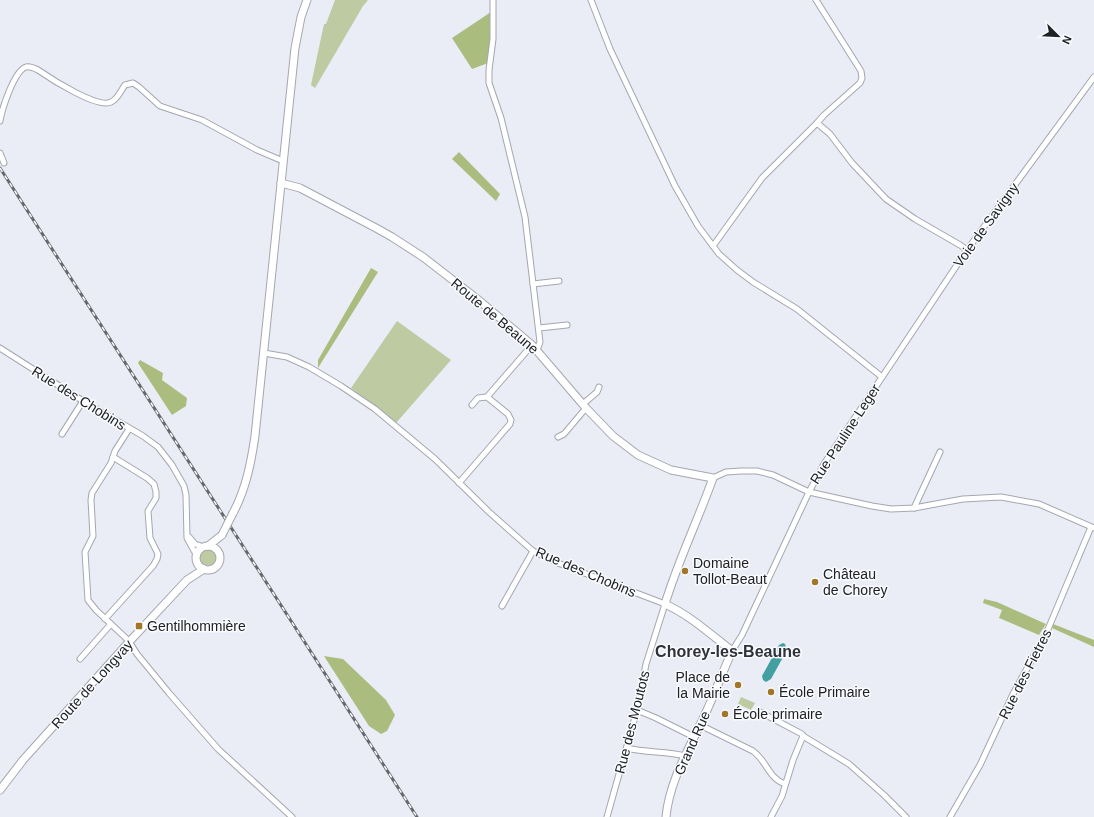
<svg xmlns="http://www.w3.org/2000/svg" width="1094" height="817" font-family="Arial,sans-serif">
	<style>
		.green { fill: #becaa1 }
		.forest { fill: #abbd7e }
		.water { fill: #449fa1 }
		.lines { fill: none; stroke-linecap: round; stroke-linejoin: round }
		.street-casing { stroke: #a4a7af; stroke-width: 7 }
		.secondary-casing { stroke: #a4a7af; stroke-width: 9 }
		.street { stroke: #fff; stroke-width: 5 }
		.secondary { stroke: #fff; stroke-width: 7 }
		.rail-casing { stroke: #67686d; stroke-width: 3 }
		.rail { stroke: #f9fbfe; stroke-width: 1.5; stroke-dasharray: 4.5; stroke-linecap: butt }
		.secondary-bridge-casing { stroke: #a4a7af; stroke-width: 9; stroke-linecap: butt }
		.secondary-bridge { stroke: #fff; stroke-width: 7 }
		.poi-dot { fill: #a17627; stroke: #f9fbfe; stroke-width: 1.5 }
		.labels { text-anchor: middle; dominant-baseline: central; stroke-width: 3; stroke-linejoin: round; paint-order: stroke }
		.street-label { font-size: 14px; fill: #202124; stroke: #f9fbfe }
		.poi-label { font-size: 14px; fill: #202124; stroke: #f9fbfe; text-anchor: start }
		.quarter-label { font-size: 16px; font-weight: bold; fill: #303239; stroke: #f9fbfe }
	</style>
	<rect width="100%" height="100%" fill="#eaedf6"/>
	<!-- green -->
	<g class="green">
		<polygon points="335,0 368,0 363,6 315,88 311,85 324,24 326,24"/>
		<polygon points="397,321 451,360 396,423 351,388"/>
		<circle cx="209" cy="558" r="9"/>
		<polygon points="741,697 755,703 751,710 738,704"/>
	</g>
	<!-- forest -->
	<g class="forest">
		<polygon points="491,12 490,50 488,63 472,69 452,38"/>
		<polygon points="459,152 500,194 496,201 452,159"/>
		<polygon points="371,268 378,272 318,368 318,360"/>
		<polygon points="140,360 163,373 162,380 187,398 186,406 172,415 138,363"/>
		<polygon points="984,599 997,602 1046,624 1039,635 999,618 1002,610 983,603"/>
		<polygon points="1053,624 1094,640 1094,647 1052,628"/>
		<polygon points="324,656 343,659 386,700 395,715 387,731 381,734 369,726"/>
	</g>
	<!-- water -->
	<polygon class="water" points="783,643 785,644 787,650 771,679 766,682 763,680 762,676 779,645"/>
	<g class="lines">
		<defs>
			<g id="street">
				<polyline points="493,0 493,39 489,70 489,83 501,118 525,217 540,342 537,350"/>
				<polyline points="591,0 610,49 675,186 698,226 719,254 737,270 753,282 797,309 882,377"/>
				<path d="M0 121C2 109 14 71 26 67 30 66 34 68 38 70 51 79 98 109 111 102 118 99 121 90 125 85L133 83 139 87 160 106 202 120 257 150 283 161"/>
				<polyline points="817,123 830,134 852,163 886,199 915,219 960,245 967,250"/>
				<polyline points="0,153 4,163"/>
				<polyline points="713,246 762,178 817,123 824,115 860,83 862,78 861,71 816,0"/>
				<polyline points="533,284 559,281"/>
				<polyline points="539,328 567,325"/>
				<polyline points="0,348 83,401 143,436 158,447 172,465 184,486 186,495 187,538 197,556"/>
				<polyline points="264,353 287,357 309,367 341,386 375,409 435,459 489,512 533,551 558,563 665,604 646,664 637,710 607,817"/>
				<polyline points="583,404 597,392 599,387"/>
				<polyline points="472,405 478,398 487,397"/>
				<polyline points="129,429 115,451 111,463 92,493 91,500 93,536 85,552 88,600 96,610 128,640 137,654 169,693 218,749 292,817"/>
				<polyline points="62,434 83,401"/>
				<polyline points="558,437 564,434 586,408"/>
				<polyline points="713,478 726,472 741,471 757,471 773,475 809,492 872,506 891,509 914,508 963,499 1001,497 1039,504 1094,528"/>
				<polyline points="459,483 510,424 511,420 508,414 487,397 532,345"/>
				<polyline points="914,508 940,452"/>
				<polyline points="189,537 195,544 204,547"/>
				<polyline points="502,606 533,551"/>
				<polyline points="105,619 153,566 157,559 158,554 150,538 148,511 156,498 156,492 154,484 147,478 113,457"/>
				<polyline points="732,651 742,635 809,492 824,464 967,250 1094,77"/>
				<polyline points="80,659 111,624"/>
				<polyline points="637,710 656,718 694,737"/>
				<polyline points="760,712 802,734 803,736 849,764 884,795 906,817"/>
				<path d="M700 725 753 751C767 761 768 778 785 784"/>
				<path d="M627 748C646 753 666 751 685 756"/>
				<polyline points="771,817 782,796 793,760 803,736"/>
				<polyline points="950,817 980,765 1013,694 1046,634 1091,527"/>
			</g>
			<g id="secondary">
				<path d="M281 183 300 188 376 228 392 237 423 257 476 298 532 345 586 408 613 436 638 455 671 470 713 478C698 520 678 561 665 604 691 616 709 633 732 651 721 676 712 701 700 725 686 754 669 784 666 817"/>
				<path d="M233 513C246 489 251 463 255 436L295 48 301 17 307 0"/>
				<polyline points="208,546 222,535"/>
				<circle cx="208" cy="558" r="12"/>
				<polyline points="0,790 23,760 129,642 187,580 204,569"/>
			</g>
		</defs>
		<!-- street casing -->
		<use href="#street" class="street-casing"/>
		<!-- secondary casing -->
		<use href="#secondary" class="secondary-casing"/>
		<!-- street -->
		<use href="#street" class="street"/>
		<!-- secondary -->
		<use href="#secondary" class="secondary"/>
		<defs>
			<polyline id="rail" points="0,168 417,817"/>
		</defs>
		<!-- rail casing -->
		<use href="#rail" class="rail-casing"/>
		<!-- rail -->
		<use href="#rail" class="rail"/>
		<defs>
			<polyline id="secondary-bridge" points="222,535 233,513"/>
		</defs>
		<!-- secondary-bridge casing -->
		<use href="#secondary-bridge" class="secondary-bridge-casing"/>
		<!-- secondary-bridge -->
		<use href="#secondary-bridge" class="secondary-bridge"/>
	</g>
	<!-- markers -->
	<g class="poi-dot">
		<circle cx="685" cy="571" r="4"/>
		<circle cx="815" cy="582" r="4"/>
		<rect x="135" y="622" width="8" height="8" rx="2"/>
		<circle cx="738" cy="685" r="4"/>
		<circle cx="771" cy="692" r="4"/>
		<circle cx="725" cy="714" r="4"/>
	</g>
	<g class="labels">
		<!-- street labels -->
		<g class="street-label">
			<text transform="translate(986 225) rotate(-54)">Voie de Savigny</text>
			<text transform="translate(495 316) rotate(40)">Route de Beaune</text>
			<text transform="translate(79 398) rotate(32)">Rue des Chobins</text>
			<text transform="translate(845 434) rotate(-57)">Rue Pauline Leger</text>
			<text transform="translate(586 572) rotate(23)">Rue des Chobins</text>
			<text transform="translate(1025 674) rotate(-63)">Rue des Fietres</text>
			<text transform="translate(92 684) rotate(-48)">Route de Longvay</text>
			<text transform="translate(632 722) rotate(-76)">Rue des Moutots</text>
			<text transform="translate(692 743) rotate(-66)">Grand Rue</text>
		</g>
		<!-- poi labels -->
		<g class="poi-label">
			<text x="693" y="563">Domaine<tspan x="693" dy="16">Tollot-Beaut</tspan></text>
			<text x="823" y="574">Château<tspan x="823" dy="16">de Chorey</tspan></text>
			<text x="147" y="626">Gentilhommière</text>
			<text x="730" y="677" text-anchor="end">Place de<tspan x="730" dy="16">la Mairie</tspan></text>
			<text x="779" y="692">École Primaire</text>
			<text x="733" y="714">École primaire</text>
		</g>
		<!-- quarter labels -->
		<g class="quarter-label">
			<text x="728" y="651">Chorey-les-Beaune</text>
		</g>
	</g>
	<!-- north arrow -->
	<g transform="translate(1058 36) rotate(114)" stroke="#f9fbfe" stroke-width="3" paint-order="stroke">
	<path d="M0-3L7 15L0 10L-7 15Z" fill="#202124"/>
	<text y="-6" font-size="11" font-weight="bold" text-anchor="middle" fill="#202124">N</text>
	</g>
</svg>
